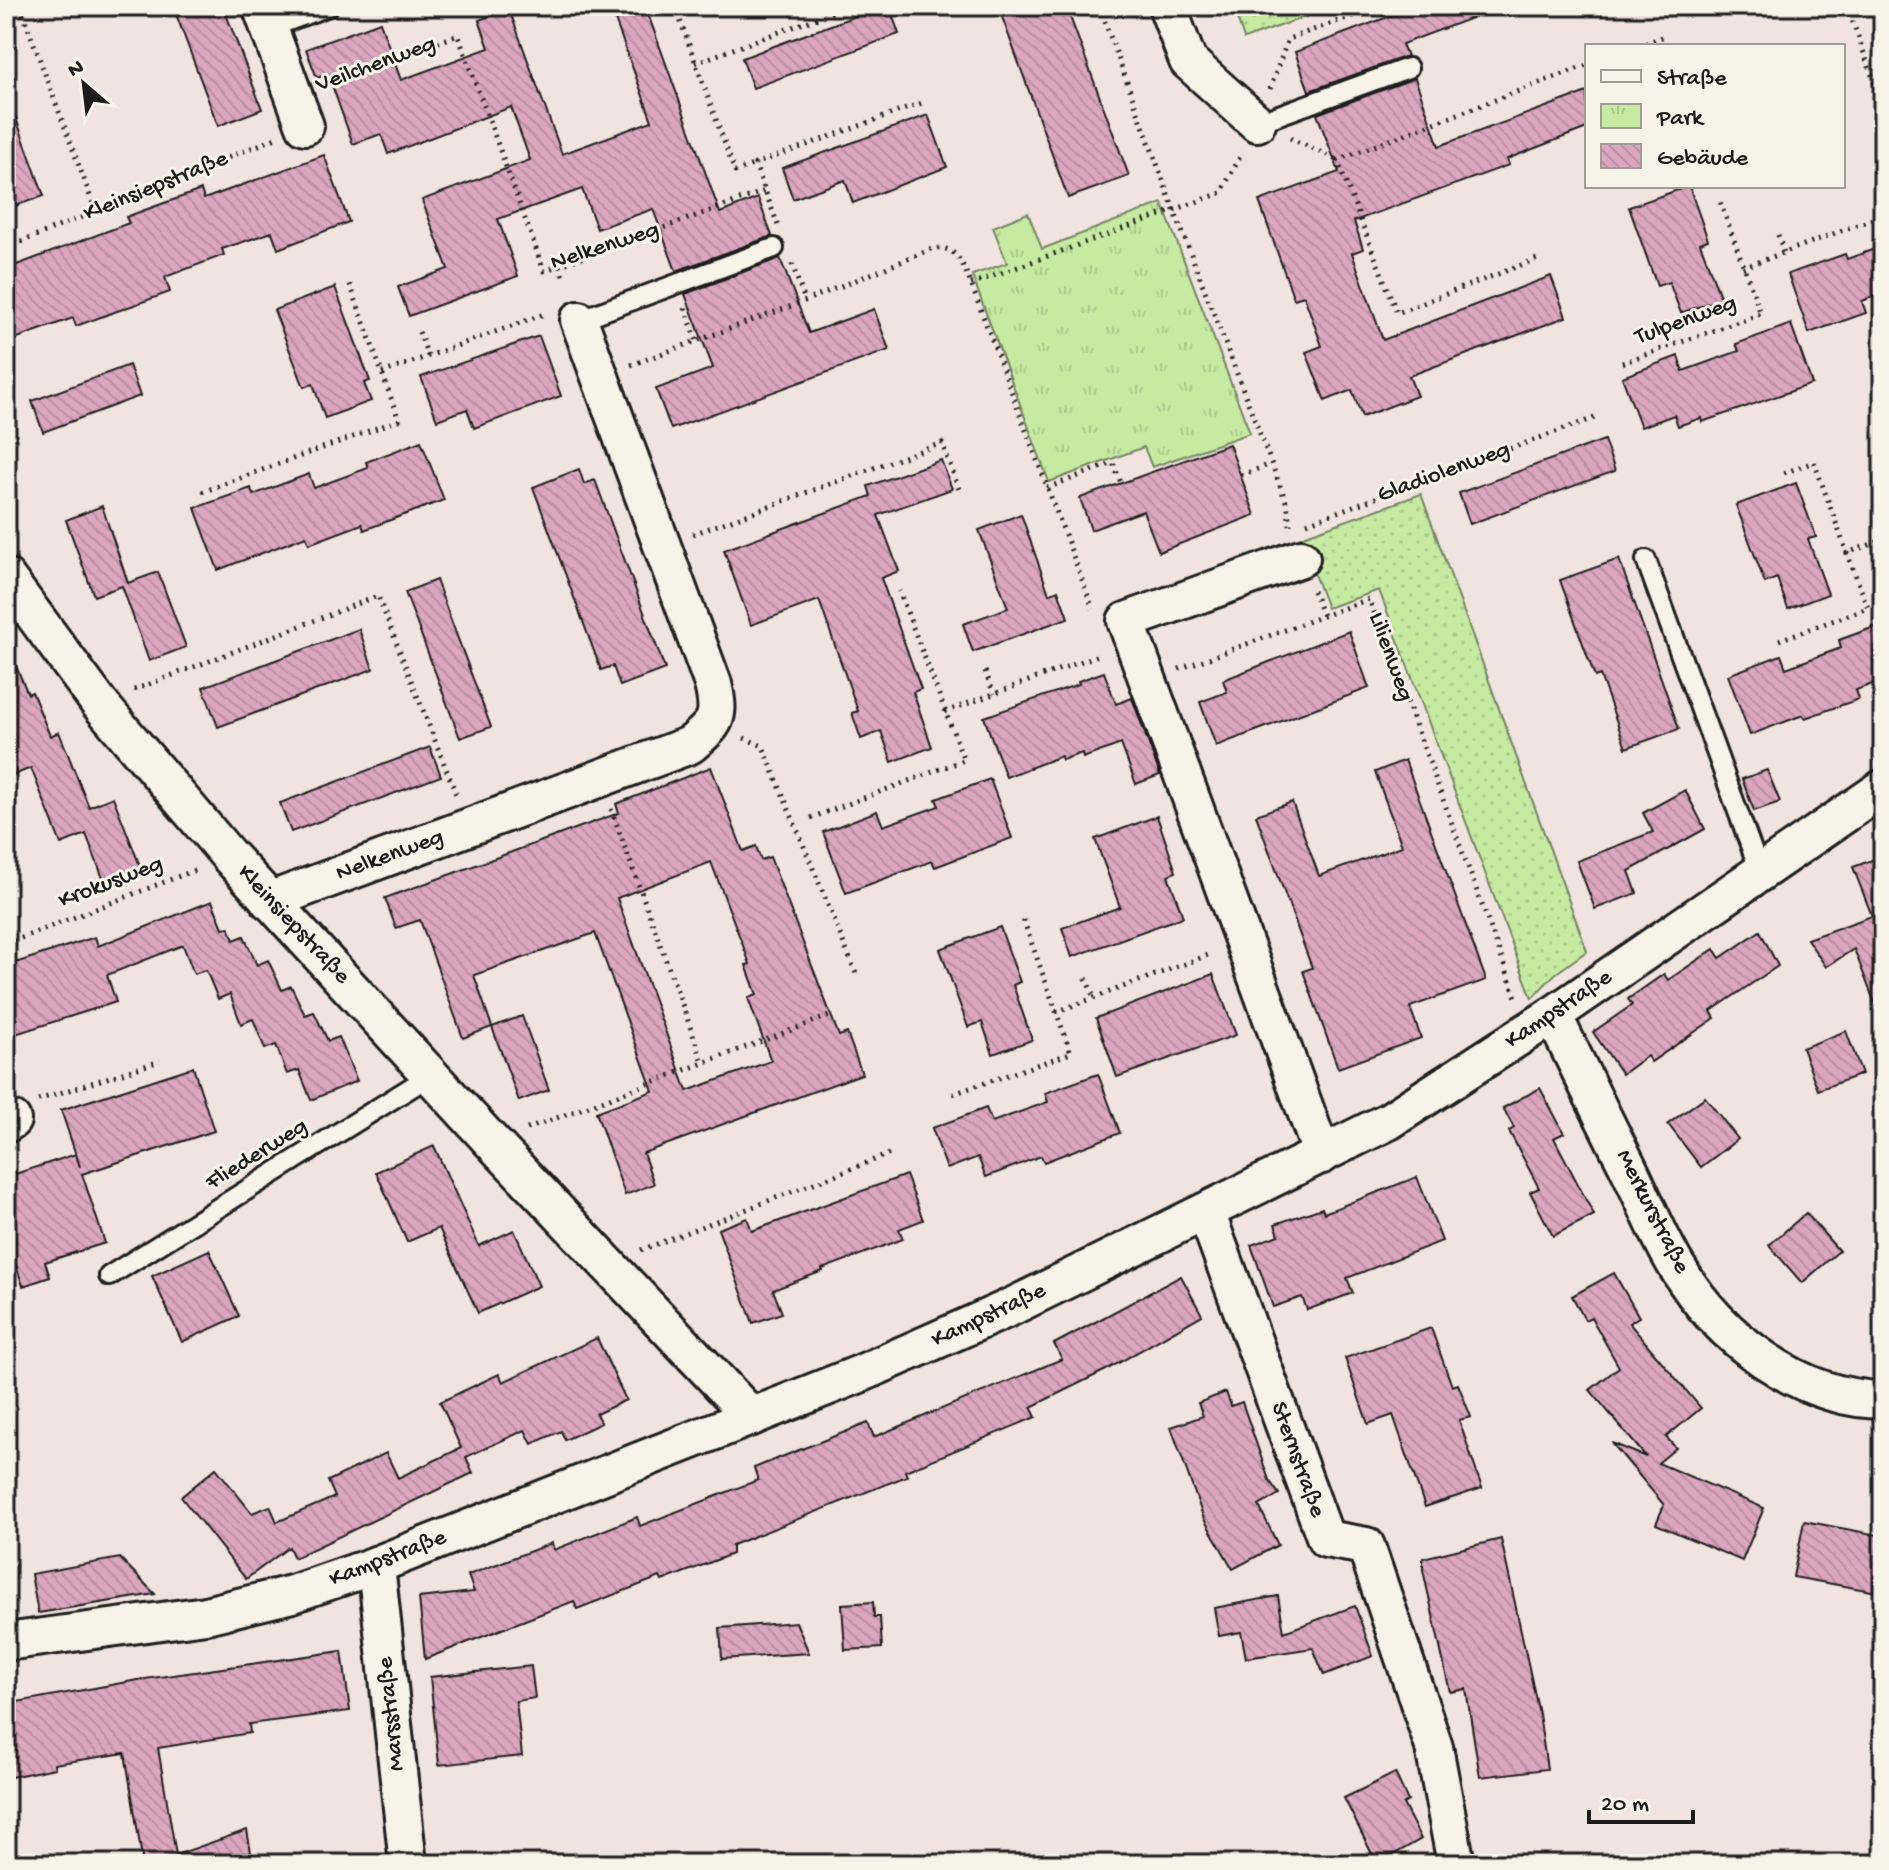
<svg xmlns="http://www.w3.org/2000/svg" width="1889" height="1870" font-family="'Gochi Hand',sans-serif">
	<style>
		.grass { fill: url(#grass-dots); stroke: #728360; stroke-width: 2 }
		.park { fill: url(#park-tufts); stroke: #728360; stroke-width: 2 }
		.building { fill: url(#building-back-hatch); stroke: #1c1c1c; stroke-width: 2; fill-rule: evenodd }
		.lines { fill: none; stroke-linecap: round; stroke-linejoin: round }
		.lane-casing { stroke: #1c1c1c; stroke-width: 24 }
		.street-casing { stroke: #1c1c1c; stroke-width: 42 }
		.path { stroke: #1c1c1c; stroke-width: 5; stroke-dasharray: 2 6; stroke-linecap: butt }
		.lane { stroke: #f7f3e8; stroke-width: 18 }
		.street { stroke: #f7f3e8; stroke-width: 36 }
		.labels { text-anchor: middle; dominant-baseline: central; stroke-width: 6; stroke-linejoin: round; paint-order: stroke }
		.street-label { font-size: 24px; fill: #1c1c1c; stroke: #f7f3e8 }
	</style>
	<defs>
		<pattern id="grass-dots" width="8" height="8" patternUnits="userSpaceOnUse" patternTransform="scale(2)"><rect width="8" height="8" fill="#c7eaa3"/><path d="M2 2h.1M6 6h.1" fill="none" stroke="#aac88c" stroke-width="1.8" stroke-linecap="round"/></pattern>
		<pattern id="park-tufts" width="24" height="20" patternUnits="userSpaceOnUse" patternTransform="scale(2)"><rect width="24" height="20" fill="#c7eaa3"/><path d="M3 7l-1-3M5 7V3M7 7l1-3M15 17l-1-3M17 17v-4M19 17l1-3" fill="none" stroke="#aac88c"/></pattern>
		<pattern id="building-back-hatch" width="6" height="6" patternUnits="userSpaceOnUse" patternTransform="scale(2)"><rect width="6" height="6" fill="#dba6be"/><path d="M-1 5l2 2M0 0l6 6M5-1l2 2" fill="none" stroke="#bb8ea3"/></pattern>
	</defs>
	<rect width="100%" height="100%" fill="#f1e4e0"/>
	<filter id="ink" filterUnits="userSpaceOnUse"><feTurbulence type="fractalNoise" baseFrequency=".0125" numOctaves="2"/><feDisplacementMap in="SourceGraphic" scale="16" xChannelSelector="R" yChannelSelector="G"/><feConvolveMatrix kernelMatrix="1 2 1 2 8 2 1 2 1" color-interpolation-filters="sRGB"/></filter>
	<g filter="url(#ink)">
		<!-- grass -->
		<g class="grass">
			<polygon points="1233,6 1335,6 1244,39"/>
			<polygon points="1421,494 1587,951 1555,974 1532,998 1379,590 1327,608 1300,537"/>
		</g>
		<!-- park -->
		<polygon class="park" points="1162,203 1250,433 1152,467 1144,447 1049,482 972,275 1007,263 993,227 1028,213 1042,249"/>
		<!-- building -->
		<g class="building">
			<polygon points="173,6 223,6 262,109 218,126"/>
			<polygon points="610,6 645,6 720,213 758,198 772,236 676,271 653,209 597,229 582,189 498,219 518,276 409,316 398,287 448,269 422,200 530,160 511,107 388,154 381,134 353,144 328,74 317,78 306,49 380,22 401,80 489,48 479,20 509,9 562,154 652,121"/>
			<polygon points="882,6 889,6 899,34 753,88 742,58"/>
			<polygon points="998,6 1066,6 1129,176 1068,198"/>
			<polygon points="1417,6 1495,6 1496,9 1402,44 1407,56 1309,91 1295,52"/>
			<polygon points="1415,78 1439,146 1587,92 1587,128 1507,159 1509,165 1354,221 1363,249 1352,253 1383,340 1551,276 1566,317 1409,376 1417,396 1362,417 1352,390 1325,401 1306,352 1322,346 1304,296 1294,299 1259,201 1339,172 1317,114"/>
			<polygon points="6,99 9,99 44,196 6,209"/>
			<polygon points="928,115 947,167 853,203 845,180 793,199 782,168"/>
			<polygon points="324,155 349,222 278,249 272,232 222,249 224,255 165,277 170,292 76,326 73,318 6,342 6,269 129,223 126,217 142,211 201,190 204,199"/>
			<polygon points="1689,186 1708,240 1700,243 1721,299 1681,313 1669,282 1657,286 1629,207"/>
			<polygon points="1883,246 1883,293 1862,301 1866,313 1809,333 1788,274 1845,254 1847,259"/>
			<polygon points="780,258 809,333 874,309 889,350 671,429 656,389 713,368 685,294"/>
			<polygon points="335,287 370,381 364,383 371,401 325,418 313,384 304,387 274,310"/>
			<polygon points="1791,324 1812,384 1702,422 1701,418 1678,426 1674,415 1641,427 1622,377 1678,356 1683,371 1739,351 1736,344"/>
			<polygon points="539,336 561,396 474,428 467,409 437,420 421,377"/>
			<polygon points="129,365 140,396 43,432 32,401"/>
			<polygon points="1604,440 1615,471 1470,524 1459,493"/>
			<polygon points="421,441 444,500 364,530 362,524 309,544 306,536 218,570 195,508 251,488 253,495 309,474 314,488 368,468 366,462"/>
			<polygon points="1229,444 1255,515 1159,552 1143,511 1091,530 1080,498"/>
			<polygon points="941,460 952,489 878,515 899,571 881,578 921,689 913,692 932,747 892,762 881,731 861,739 852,713 858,711 819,600 751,625 724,550 871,496 868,486"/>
			<polygon points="579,469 584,484 595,480 665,669 620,686 613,666 601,670 533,487"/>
			<polygon points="1796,483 1816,537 1808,539 1828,594 1788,609 1777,578 1765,583 1736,505"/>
			<polygon points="102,506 128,583 158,572 186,647 149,661 122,586 94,596 66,520"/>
			<polygon points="1021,514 1049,594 1058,590 1068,618 973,652 963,624 1008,608 979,530"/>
			<polygon points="1619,559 1679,729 1626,748 1600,675 1595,677 1560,580"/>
			<polygon points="436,580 491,727 460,738 405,592"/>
			<polygon points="1883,624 1883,680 1856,690 1859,699 1805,718 1803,715 1750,735 1728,675 1781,655 1786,668 1841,648 1839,640"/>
			<polygon points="359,629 373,669 218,727 203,687"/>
			<polygon points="1349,631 1369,688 1216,746 1200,702 1227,692 1223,680"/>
			<polygon points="6,643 28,694 32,692 50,736 59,732 89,807 113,797 142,871 106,886 86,834 61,844 31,768 6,778"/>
			<polygon points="1104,672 1116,704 1132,698 1160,775 1136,784 1121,744 1083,758 1082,753 1062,760 1061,756 1006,777 984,717 1079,684 1078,681"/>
			<polygon points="430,747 441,776 291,832 280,803"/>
			<polygon points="1405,760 1486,980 1410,1007 1421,1038 1338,1068 1303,971 1312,968 1256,815 1292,802 1319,876 1402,846 1375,772"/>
			<path d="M711 767 743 851 756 846 761 860 770 857 839 1036 847 1033 862 1074 643 1153 654 1184 625 1195 596 1112 653 1091 595 933 474 975 492 1027 463 1038 420 920 396 928 385 898 619 813 616 804ZM711 862 750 964 746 965 757 995 748 998 771 1061 687 1091 617 898Z"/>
			<polygon points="1767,770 1780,802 1754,811 1742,779"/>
			<polygon points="990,779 1012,838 935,867 932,861 846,893 823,832 877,811 883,826 939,806 936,799"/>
			<polygon points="1685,790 1705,829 1629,871 1637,893 1595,909 1577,861 1653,832 1643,813"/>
			<polygon points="1157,816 1176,872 1168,875 1183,917 1072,957 1062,928 1120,907 1095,839"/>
			<polygon points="1883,856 1883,1018 1881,1019 1854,949 1826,967 1807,939 1872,916 1853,867"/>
			<polygon points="212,901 223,928 229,927 234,940 244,936 257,965 268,960 282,990 291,986 305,1015 314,1012 328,1041 339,1037 357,1081 311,1100 299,1070 287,1074 276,1045 265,1049 253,1019 241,1024 230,994 218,999 206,970 194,974 183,945 107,975 116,1002 6,1037 6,966 95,937 98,946"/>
			<polygon points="1000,927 1020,982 1013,985 1032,1040 993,1054 982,1022 968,1027 940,949"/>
			<polygon points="1760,931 1778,966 1711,1011 1715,1018 1651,1062 1647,1056 1622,1074 1593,1032 1632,1005 1628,999 1664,974 1668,980 1714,949 1720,958"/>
			<polygon points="1213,974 1236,1035 1117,1077 1096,1018"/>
			<polygon points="522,1016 549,1090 519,1101 492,1027"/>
			<polygon points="1846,1031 1862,1074 1818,1090 1802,1048"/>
			<polygon points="193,1067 214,1131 82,1174 105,1243 45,1262 50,1277 23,1286 6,1236 6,1177 76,1154 80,1167 61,1110"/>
			<polygon points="1098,1074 1120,1133 1044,1162 1041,1156 986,1177 978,1157 947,1169 932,1128 986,1108 992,1122 1048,1102 1045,1093"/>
			<polygon points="1540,1088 1564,1133 1554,1138 1594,1215 1553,1236 1530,1192 1539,1188 1509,1131 1514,1128 1503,1108"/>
			<polygon points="1705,1097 1738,1139 1701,1167 1668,1124"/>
			<polygon points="434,1146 479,1246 514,1230 539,1286 478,1313 439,1228 407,1242 376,1172"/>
			<polygon points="906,1175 923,1220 899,1229 903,1239 822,1269 823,1271 773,1290 782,1313 753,1323 718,1229 747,1218 752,1231"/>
			<polygon points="1417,1177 1442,1241 1347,1278 1353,1293 1307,1310 1302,1297 1273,1307 1251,1245 1279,1235 1275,1224 1322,1208 1324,1213"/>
			<polygon points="1806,1213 1839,1251 1802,1283 1769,1245"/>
			<polygon points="209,1250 239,1316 182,1342 152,1276"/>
			<polygon points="1614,1273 1639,1317 1629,1323 1701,1408 1666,1437 1676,1448 1658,1463 1764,1508 1742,1561 1656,1524 1664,1505 1612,1443 1646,1457 1590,1390 1619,1367 1591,1317 1585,1320 1572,1296"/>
			<polygon points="1181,1276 1202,1315 1106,1370 1031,1407 1036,1417 905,1471 907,1476 732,1545 732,1554 662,1581 660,1577 577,1609 574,1601 425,1659 419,1598 474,1592 468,1575 552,1543 554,1550 637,1517 640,1526 758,1480 754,1468 794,1452 868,1423 874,1437 1062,1359 1054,1344"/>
			<polygon points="1431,1328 1452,1386 1458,1384 1471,1417 1459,1420 1482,1488 1425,1507 1393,1415 1368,1424 1345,1358"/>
			<polygon points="597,1338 626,1400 596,1414 601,1423 565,1440 561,1431 532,1444 525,1430 466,1457 473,1473 294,1558 289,1547 246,1579 181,1497 216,1468 252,1513 270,1506 277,1522 335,1497 328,1481 386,1453 398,1478 461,1448 440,1402 499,1374 503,1382"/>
			<polygon points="1226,1392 1231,1406 1242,1402 1269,1480 1279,1494 1259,1506 1278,1545 1233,1569 1204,1519 1171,1427 1203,1416 1198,1403"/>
			<polygon points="1804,1521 1883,1536 1883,1593 1793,1577"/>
			<polygon points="1501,1539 1539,1714 1547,1769 1480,1777 1466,1689 1450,1692 1423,1570 1423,1558"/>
			<polygon points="120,1558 155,1594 38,1613 31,1574"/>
			<polygon points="1278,1596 1284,1632 1355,1606 1373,1656 1324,1675 1313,1648 1246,1658 1241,1632 1219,1636 1214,1608"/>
			<polygon points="873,1602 874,1617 880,1617 882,1648 845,1650 842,1604"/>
			<polygon points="796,1622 809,1653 722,1659 720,1628"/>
			<polygon points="342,1651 350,1711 249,1724 250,1733 158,1748 176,1855 247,1830 253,1864 143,1864 125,1753 54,1764 55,1768 6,1778 6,1704 138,1680"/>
			<polygon points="531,1666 535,1698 516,1701 522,1756 439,1765 430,1677"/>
			<polygon points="1395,1773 1408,1801 1403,1804 1421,1839 1377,1864 1344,1798"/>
		</g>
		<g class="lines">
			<defs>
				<g id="lane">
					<polyline points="269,28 329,6"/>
					<polyline points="1257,123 1408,68"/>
					<polyline points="579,320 774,248"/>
					<polyline points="1646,560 1760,872"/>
					<polyline points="109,1276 431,1075"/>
				</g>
				<g id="street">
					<polyline points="261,6 305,126"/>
					<polyline points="1167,6 1188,61 1257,123"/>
					<polyline points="1301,558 1126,621 1322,1155"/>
					<polyline points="6,577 99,703 229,856 492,1142 752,1417"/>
					<path d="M269 901 690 745C716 723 721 719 713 684L579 320"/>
					<path d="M1553 1015C1577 1064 1601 1114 1626 1163 1643 1197 1657 1234 1677 1267 1718 1337 1799 1399 1883 1400"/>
					<polyline points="6,1124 12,1120"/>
					<polyline points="1206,1212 1326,1539 1366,1546 1434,1747 1456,1864"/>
					<polyline points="376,1565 408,1864"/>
					<polyline points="6,1642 206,1615 292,1594 376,1565 862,1373 1009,1308 1389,1121 1553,1015 1883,788"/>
				</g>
			</defs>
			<!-- lane casing -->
			<use href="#lane" class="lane-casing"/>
			<!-- street casing -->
			<use href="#street" class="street-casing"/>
			<!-- path -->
			<g class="path">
				<polyline points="20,6 96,212"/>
				<polyline points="675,6 735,172 755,164"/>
				<polyline points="1099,6 1174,210 1287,504 1290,525"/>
				<polyline points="1847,6 1883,106"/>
				<polyline points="1638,46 1665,36"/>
				<polyline points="695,63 850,6"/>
				<polyline points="325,83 458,35 544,271 765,191"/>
				<polyline points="1270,89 1288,39 1380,6"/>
				<polyline points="1290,138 1337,160"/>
				<polyline points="1337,160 1397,313 1542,257"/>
				<polyline points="1337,160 1587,65"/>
				<polyline points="778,225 755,164 922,103"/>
				<polyline points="1778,235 1784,253"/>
				<polyline points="6,248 276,138"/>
				<polyline points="792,264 805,301"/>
				<polyline points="559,266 564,279"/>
				<polyline points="1743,268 1883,215"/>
				<polyline points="971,284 1221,193 1242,153"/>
				<polyline points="685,308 697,341"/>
				<polyline points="419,332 428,356"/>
				<polyline points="1622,363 1761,314 1719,199"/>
				<path d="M631 365 805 301 932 249C957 244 963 265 971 284L1093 609"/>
				<polyline points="382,373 547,313"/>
				<polyline points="1784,473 1814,462 1847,553"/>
				<polyline points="1241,475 1271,464"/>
				<polyline points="1047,488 1113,463 1121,483"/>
				<polyline points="202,492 399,420 350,284"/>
				<polyline points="1307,523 1597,417"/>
				<polyline points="693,534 942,443 960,492"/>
				<polyline points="1313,591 1323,616"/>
				<polyline points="1779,640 1868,608 1847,553 1883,540"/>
				<polyline points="1179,669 1369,599 1516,997"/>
				<polyline points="985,671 994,694"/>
				<polyline points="134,690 378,596 456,794"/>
				<polyline points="945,712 1101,654"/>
				<polyline points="744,738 763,746 857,976"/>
				<polyline points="611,809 703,1062"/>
				<polyline points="811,818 964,760 899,591"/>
				<polyline points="6,944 195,870"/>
				<polyline points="1086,978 1094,998"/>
				<polyline points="1056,1012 1211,954"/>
				<polyline points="953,1094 1071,1053 1023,919"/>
				<polyline points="38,1100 160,1061"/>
				<polyline points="527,1129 829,1016"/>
				<polyline points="641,1250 892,1153"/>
			</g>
			<!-- lane -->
			<use href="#lane" class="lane"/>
			<!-- street -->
			<use href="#street" class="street"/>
		</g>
	</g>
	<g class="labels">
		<!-- street labels -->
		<g class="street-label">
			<text transform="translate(376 65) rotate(-20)">Veilchenweg</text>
			<text transform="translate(156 187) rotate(-22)">Kleinsiepstraße</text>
			<text transform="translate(605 247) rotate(-18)">Nelkenweg</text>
			<text transform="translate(1686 321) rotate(-20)">Tulpenweg</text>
			<text transform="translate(1444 473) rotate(-20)">Gladiolenweg</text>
			<text transform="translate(1390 657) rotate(70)">Lilienweg</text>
			<text transform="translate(390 856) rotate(-20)">Nelkenweg</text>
			<text transform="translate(111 883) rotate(-21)">Krokusweg</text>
			<text transform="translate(293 925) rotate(47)">Kleinsiepstraße</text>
			<text transform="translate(1559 1010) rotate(-34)">Kampstraße</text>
			<text transform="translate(257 1155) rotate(-32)">Fliederweg</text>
			<text transform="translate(1652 1212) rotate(63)">Merkurstraße</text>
			<text transform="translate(989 1316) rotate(-25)">Kampstraße</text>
			<text transform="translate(1297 1460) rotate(70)">Sternstraße</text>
			<text transform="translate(388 1559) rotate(-21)">Kampstraße</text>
			<text transform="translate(392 1714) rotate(-96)">Marsstraße</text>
		</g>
	</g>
	<!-- margin -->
	<rect width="1889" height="1870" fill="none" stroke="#f7f3e8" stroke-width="32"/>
	<rect x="16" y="16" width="1857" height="1838" fill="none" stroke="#1c1c1c" stroke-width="3" filter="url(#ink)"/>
	<!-- legend -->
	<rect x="1585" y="44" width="260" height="144" fill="#f7f3e8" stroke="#9f9d96" stroke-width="2"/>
	<rect x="1601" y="70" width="40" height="12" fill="#f7f3e8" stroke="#9f9d96" stroke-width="2"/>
	<text x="1657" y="84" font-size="24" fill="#1c1c1c">Straße</text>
	<rect x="1601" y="104" width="40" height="24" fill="url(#park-tufts)" stroke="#9f9d96" stroke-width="2"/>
	<text x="1657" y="124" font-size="24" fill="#1c1c1c">Park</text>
	<rect x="1601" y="144" width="40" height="24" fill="url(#building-back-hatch)" stroke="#9f9d96" stroke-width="2"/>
	<text x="1657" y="164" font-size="24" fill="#1c1c1c">Gebäude</text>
	<!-- north arrow -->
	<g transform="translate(84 84) rotate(332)" stroke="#f7f3e8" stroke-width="6" paint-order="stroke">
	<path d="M0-6L14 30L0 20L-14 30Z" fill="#1c1c1c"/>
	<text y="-12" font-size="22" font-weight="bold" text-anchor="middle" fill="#1c1c1c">N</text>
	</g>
	<!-- scale -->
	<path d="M1589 1810v12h104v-12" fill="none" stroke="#1c1c1c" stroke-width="4"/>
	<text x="1601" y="1810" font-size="24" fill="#1c1c1c" stroke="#f7f3e8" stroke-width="6" paint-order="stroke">20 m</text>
</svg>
